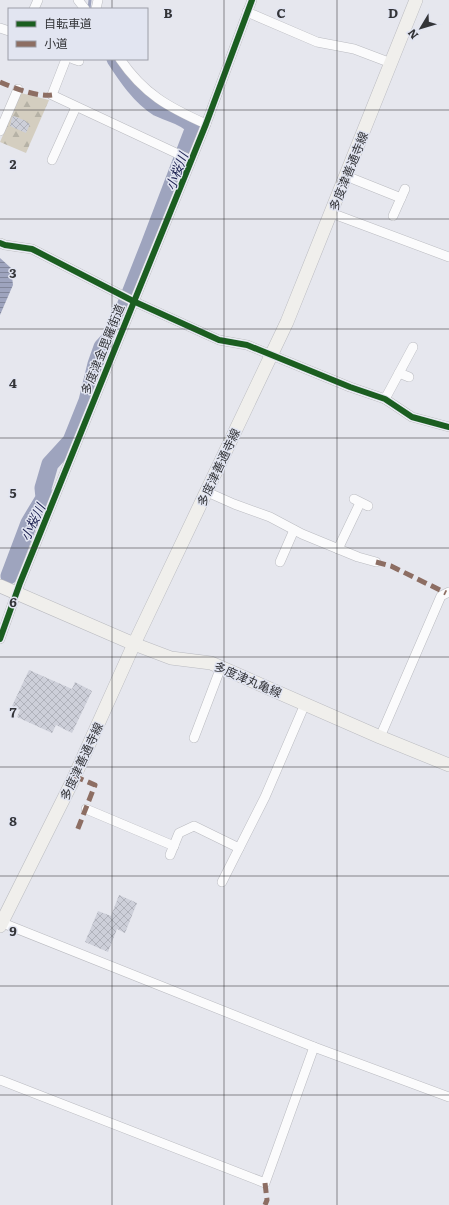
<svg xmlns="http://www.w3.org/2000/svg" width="449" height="1205" font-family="Literata,'Noto Sans JP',serif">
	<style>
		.forest { fill: url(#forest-firs) }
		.water { fill: url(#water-rules) }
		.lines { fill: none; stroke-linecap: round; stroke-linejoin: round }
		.stream { stroke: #9ea4be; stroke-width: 3 }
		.river { stroke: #9ea4be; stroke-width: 17 }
		.building { fill: url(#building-cross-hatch) }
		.street-casing { stroke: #babbc0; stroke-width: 10 }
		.secondary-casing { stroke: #babbc0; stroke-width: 14 }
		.street { stroke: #fbfbfc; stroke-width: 9 }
		.secondary { stroke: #f0efec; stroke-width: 13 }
		.quiet { stroke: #8d6e63; stroke-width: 5; stroke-dasharray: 10 5; stroke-linecap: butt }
		.cycleway-casing { stroke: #e2e5f1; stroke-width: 8 }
		.cycleway { stroke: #1b5e20; stroke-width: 6 }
		.grid { fill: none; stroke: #333438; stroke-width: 1; stroke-opacity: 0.55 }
		.labels { text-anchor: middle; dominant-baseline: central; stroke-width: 3; stroke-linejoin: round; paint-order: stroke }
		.street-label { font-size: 12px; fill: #333438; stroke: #e2e5f1 }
		.water-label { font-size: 13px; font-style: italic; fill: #202453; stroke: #e2e5f1 }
		.grid-label { font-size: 13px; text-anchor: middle; font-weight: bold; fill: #333438; stroke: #e2e5f1; stroke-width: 3; stroke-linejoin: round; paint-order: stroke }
	</style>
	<defs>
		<pattern id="forest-firs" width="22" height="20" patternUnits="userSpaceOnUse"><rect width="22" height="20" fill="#d4cec0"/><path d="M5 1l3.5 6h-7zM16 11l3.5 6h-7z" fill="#b6b2a6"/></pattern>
		<pattern id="water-rules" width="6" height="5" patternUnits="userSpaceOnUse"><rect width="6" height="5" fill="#9ea4be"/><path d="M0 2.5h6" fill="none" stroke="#81869b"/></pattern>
		<pattern id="building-cross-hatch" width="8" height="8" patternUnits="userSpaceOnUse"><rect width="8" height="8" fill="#cdcfd9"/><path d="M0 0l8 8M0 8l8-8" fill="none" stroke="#b0b2bb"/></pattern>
	</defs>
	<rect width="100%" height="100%" fill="#e6e7ee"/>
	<!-- forest -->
	<polygon class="forest" points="21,93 49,100 26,153 0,142"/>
	<!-- water -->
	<polygon class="water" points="0,258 11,268 13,285 0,315"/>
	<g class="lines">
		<!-- stream -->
		<polyline class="stream" points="89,9 90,0"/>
		<!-- river -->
		<path class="river" d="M9 576 29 523 44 498 43 488 50 464 71 441 87 401 96 364 102 347 114 334 149 245 194 127C185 116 170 114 158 108 140 97 126 76 115 59"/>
	</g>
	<!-- building -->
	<g class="building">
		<polygon points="14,116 26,121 26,122 30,124 26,133 10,126 12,117"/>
		<polygon points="29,670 72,689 75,682 92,691 72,733 56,725 52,733 17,717 20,710 12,706"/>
		<polygon points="119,895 137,903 125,933 117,929 108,952 85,942 98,911 111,916"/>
	</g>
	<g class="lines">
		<defs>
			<g id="street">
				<polyline points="78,0 85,9"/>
				<polyline points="34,9 38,0"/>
				<polyline points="96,9 98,0"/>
				<polyline points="247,12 317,42 354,49 391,63"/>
				<polyline points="0,28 9,31"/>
				<polyline points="66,59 52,95 191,160"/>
				<polyline points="73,59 79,61"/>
				<path d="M120 59C144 94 168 107 206 124"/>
				<polyline points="0,131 18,89"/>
				<polyline points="52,160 76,107"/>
				<polyline points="346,176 401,198"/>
				<polyline points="331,213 449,257"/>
				<polyline points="393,216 405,189"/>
				<polyline points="0,243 5,245 32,249 133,301 219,340 247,345 350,387 385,399 412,417 449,427"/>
				<polyline points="399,373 409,377"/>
				<polyline points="385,399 413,347"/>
				<polyline points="207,492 234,504 270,517 302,534 358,557 376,562"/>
				<polyline points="354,499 368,506"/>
				<polyline points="338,549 360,503"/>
				<polyline points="280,562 294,530"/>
				<polyline points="0,639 20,583 206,124 252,0"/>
				<polyline points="380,737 441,596 449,592"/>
				<polyline points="194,738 221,667"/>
				<polyline points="86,809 174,846"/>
				<polyline points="170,855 179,833 194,826 239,848"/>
				<polyline points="222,882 265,797 305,704"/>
				<polyline points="0,922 314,1047 449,1097"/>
				<polyline points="0,1080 265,1183 314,1047"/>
			</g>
			<g id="secondary">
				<polyline points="0,586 134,644 171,658 211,663 380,737 449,765"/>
				<polyline points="0,926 72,782 134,644 287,322 416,0"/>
			</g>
		</defs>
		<!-- street casing -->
		<use href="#street" class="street-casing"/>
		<!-- secondary casing -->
		<use href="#secondary" class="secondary-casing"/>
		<!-- street -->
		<use href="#street" class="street"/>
		<!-- secondary -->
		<use href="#secondary" class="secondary"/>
		<!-- quiet -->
		<g class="quiet">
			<path d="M0 82C14 88 37 97 52 95"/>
			<polyline points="376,562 391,566 446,593"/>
			<polyline points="74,776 95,785 77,831"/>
			<polyline points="265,1183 267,1200 265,1205"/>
		</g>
		<defs>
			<g id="cycleway">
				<polyline points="0,243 5,245 32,249 133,301 219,340 247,345 350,387 385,399 412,417 449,427"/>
				<polyline points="0,639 20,583 206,124 252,0"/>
			</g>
		</defs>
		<!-- cycleway casing -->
		<use href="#cycleway" class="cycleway-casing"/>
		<!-- cycleway -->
		<use href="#cycleway" class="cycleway"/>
	</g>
	<!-- grid -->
	<path class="grid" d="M112 0V9M224 0V1205M337 0V1205M112 59V1205M0 110H449M0 219H449M0 329H449M0 438H449M0 548H449M0 657H449M0 767H449M0 876H449M0 986H449M0 1095H449"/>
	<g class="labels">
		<!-- street labels -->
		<g class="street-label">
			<text transform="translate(348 171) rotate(-68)">多度津善通寺線</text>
			<text transform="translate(102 349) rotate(-68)">多度津金毘羅街道</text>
			<text transform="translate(218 467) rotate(-65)">多度津善通寺線</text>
			<text transform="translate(248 679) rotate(23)">多度津丸亀線</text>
			<text transform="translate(81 761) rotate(-65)">多度津善通寺線</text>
		</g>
		<!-- water labels -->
		<g class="water-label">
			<text transform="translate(176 171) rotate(-69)">小桜川</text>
			<text transform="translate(32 522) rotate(-64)">小桜川</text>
		</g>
	</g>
	<g class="grid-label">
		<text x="168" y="18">B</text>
		<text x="281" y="18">C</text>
		<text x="393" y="18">D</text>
		<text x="13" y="169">2</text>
		<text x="13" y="278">3</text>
		<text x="13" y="388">4</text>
		<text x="13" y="498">5</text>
		<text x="13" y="607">6</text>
		<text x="13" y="717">7</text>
		<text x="13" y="826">8</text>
		<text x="13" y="936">9</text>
	</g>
	<!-- legend -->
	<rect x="8" y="8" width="140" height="52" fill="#e2e5f1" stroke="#9c9ea7"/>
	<rect x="16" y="21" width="20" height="6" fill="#1b5e20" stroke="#9c9ea7"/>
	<text x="44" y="28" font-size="12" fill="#333438">自転車道</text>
	<rect x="16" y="41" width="20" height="6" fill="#8d6e63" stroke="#9c9ea7"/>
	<text x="44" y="48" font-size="12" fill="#333438">小道</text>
	<!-- north arrow -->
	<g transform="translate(421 28) rotate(232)" stroke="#e2e5f1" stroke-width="3" paint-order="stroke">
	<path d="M0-3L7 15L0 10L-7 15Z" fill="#333438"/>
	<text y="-6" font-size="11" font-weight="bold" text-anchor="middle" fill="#333438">N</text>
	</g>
</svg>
